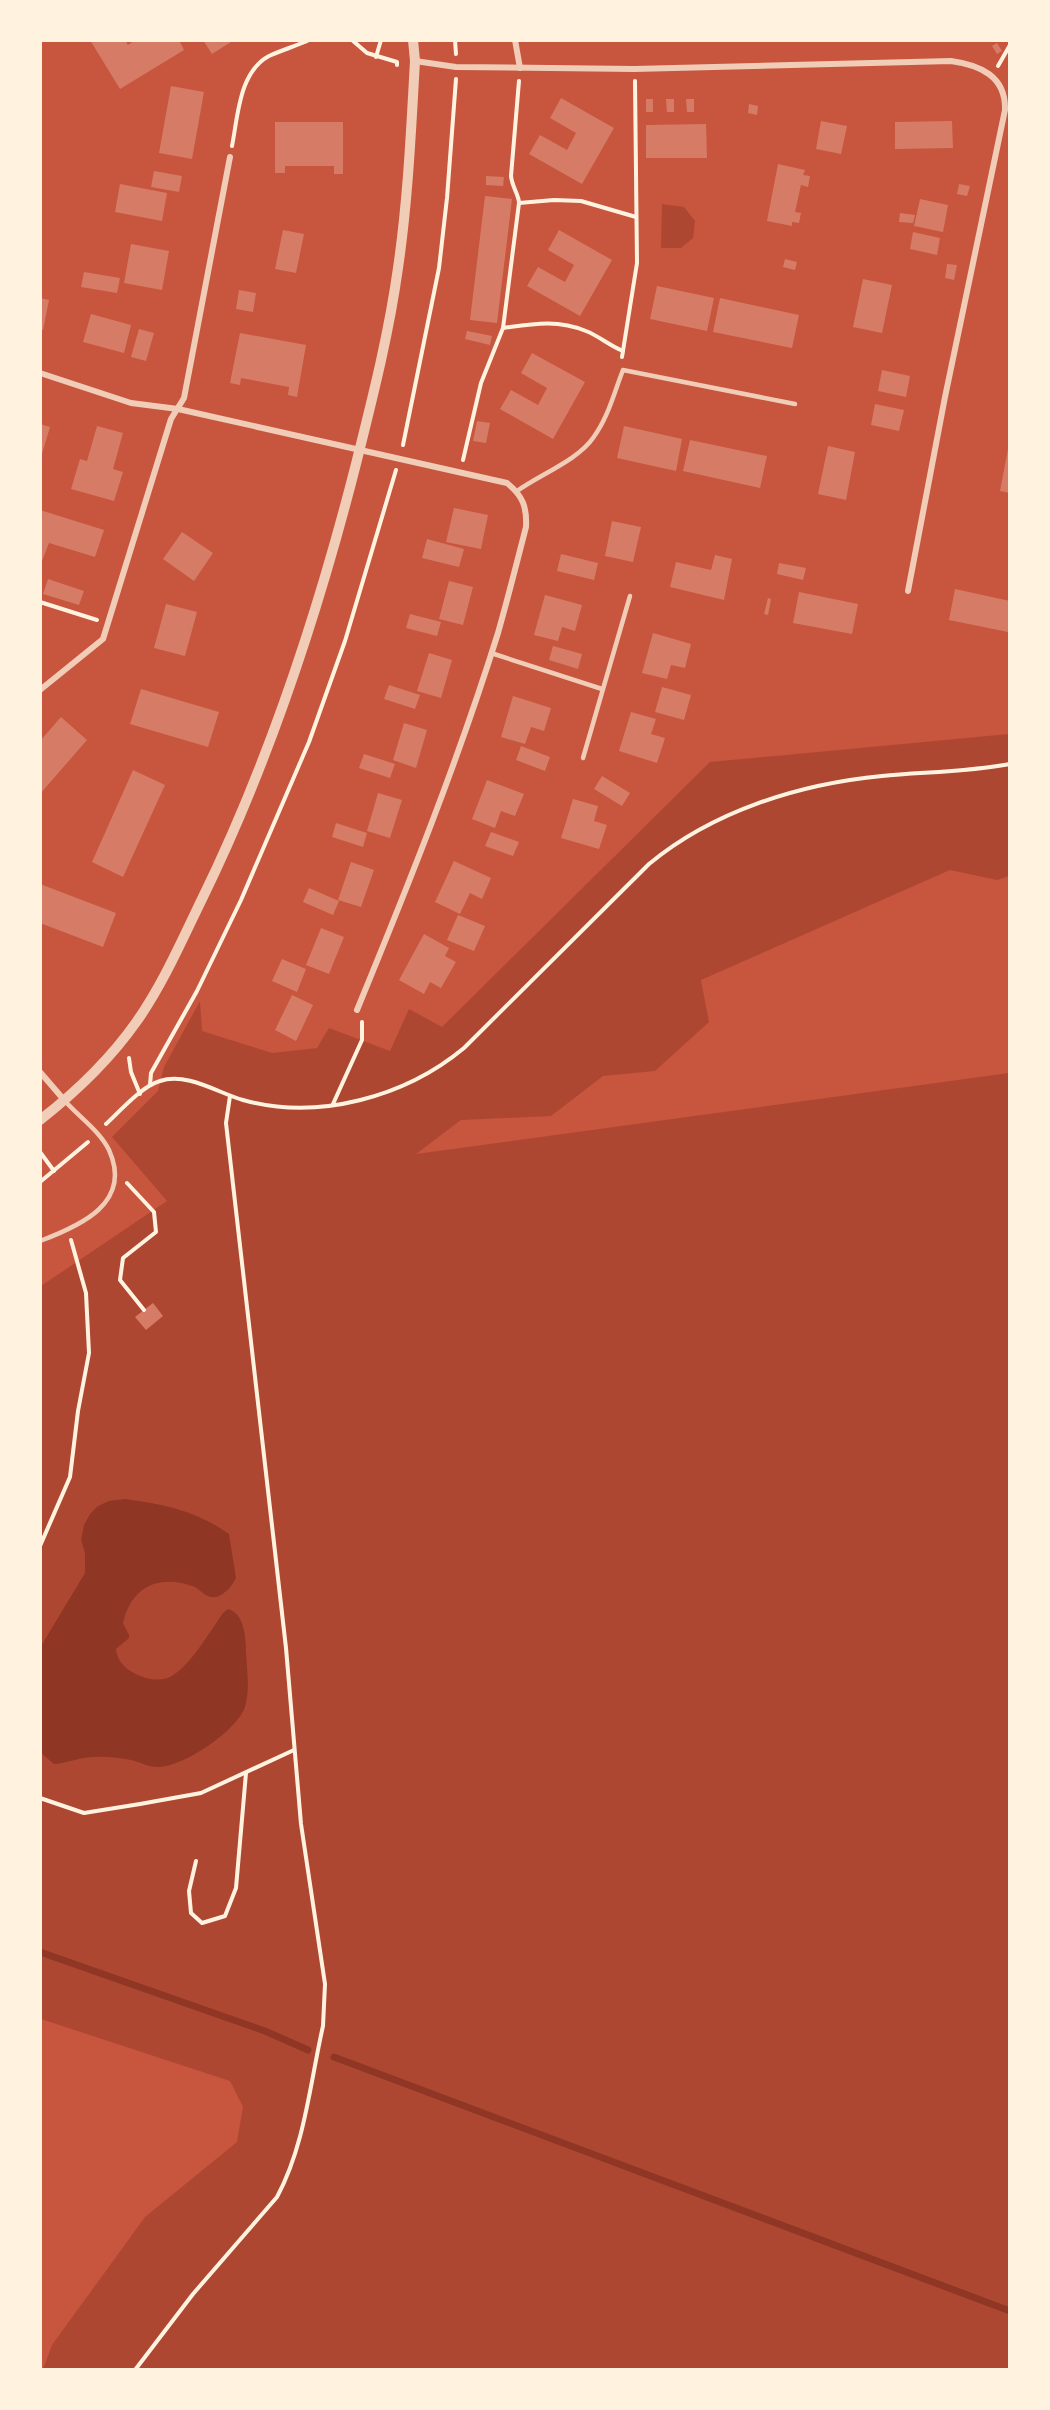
<svg xmlns="http://www.w3.org/2000/svg" width="1050" height="2410" font-family="Roboto,sans-serif">
	<style>
		.green { fill: #ae4732 }
		.water { fill: #8f3625 }
		.lines { fill: none; stroke-linecap: round; stroke-linejoin: round }
		.stream { stroke: #8f3625; stroke-width: 7 }
		.building { fill: #d67c66 }
		.path { stroke: #fff3e0; stroke-width: 4 }
		.service { stroke: #f1ccb7; stroke-width: 4.5 }
		.minor { stroke: #f1ccb7; stroke-width: 6 }
		.tertiary { stroke: #f1ccb7; stroke-width: 10 }
	</style>
	<rect width="100%" height="100%" fill="#c8553d"/>
	<!-- green -->
	<g class="green">
		<polygon points="662,204 684,207 695,221 693,238 681,248 661,248"/>
		<polygon points="1009,734 1009,876 997,880 950,870 701,980 709,1022 655,1071 603,1076 551,1116 461,1120 416,1154 1009,1073 1009,2369 43,2369 52,2345 145,2217 237,2142 243,2107 230,2081 41,2019 41,1286 167,1201 112,1137 158,1091 164,1067 200,1001 202,1031 272,1053 317,1048 329,1028 390,1051 409,1009 442,1027 710,762"/>
	</g>
	<!-- water -->
	<path class="water" d="M125 1499C163 1504 197 1511 229 1534L236 1578C232 1586 222 1599 211 1597 205 1596 200 1590 195 1587 160 1574 132 1585 123 1623L129 1635V1638L116 1649C117 1660 124 1668 134 1673 145 1679 158 1682 170 1677 190 1667 210 1631 223 1613L228 1609C244 1613 246 1637 246 1652 247 1669 250 1690 245 1707 237 1731 182 1768 157 1767 148 1767 140 1762 131 1760 119 1758 106 1756 94 1757 80 1757 68 1763 54 1764L41 1753V1646L85 1573V1553L81 1540 84 1525 90 1514 98 1506 109 1501Z"/>
	<g class="lines">
		<!-- stream -->
		<g class="stream">
			<polyline points="40,1952 265,2031 308,2050"/>
			<polyline points="334,2057 1010,2311"/>
		</g>
	</g>
	<!-- building -->
	<g class="building">
		<polygon points="90,40 125,40 128,45 135,40 179,40 184,50 120,89"/>
		<polygon points="203,40 234,40 212,54"/>
		<polygon points="997,43 1002,51 997,54 992,46"/>
		<polygon points="171,86 204,92 192,159 159,153"/>
		<polygon points="561,98 614,128 582,184 529,154 540,135 567,150 576,133 550,118"/>
		<rect x="646" y="99" width="7" height="13"/>
		<polygon points="666,99 674,99 674,112 667,112"/>
		<polygon points="686,99 694,99 694,112 687,112"/>
		<polygon points="749,104 758,106 757,115 748,113"/>
		<polygon points="821,121 847,126 841,154 816,149"/>
		<polygon points="952,121 953,148 895,149 895,122"/>
		<polygon points="275,122 343,122 343,174 334,174 334,166 285,166 285,173 275,173"/>
		<polygon points="706,124 707,158 646,158 646,125"/>
		<polygon points="778,164 805,170 803,175 810,176 808,187 801,185 795,212 801,213 799,223 792,222 792,226 767,221"/>
		<polygon points="154,171 182,176 179,192 151,187"/>
		<polygon points="486,176 504,177 503,186 486,185"/>
		<polygon points="120,184 167,193 162,221 115,212"/>
		<polygon points="959,184 970,186 967,196 957,194"/>
		<polygon points="485,196 512,199 497,323 470,320"/>
		<polygon points="920,199 948,205 943,232 914,226"/>
		<polygon points="900,213 915,215 913,223 899,222"/>
		<polygon points="283,230 304,234 296,273 275,269"/>
		<polygon points="559,230 612,260 580,316 527,286 538,267 565,282 574,265 548,250"/>
		<polygon points="913,232 940,238 937,255 910,249"/>
		<polygon points="131,244 169,251 162,290 124,283"/>
		<polygon points="785,259 797,262 795,270 783,267"/>
		<polygon points="947,264 957,265 954,280 945,278"/>
		<polygon points="84,272 120,278 117,293 81,287"/>
		<polygon points="863,279 892,285 882,333 853,327"/>
		<polygon points="657,286 714,298 707,331 650,319"/>
		<polygon points="239,290 256,293 253,312 236,309"/>
		<polygon points="40,298 49,300 43,330 40,329"/>
		<polygon points="720,298 799,315 792,348 713,332"/>
		<polygon points="91,314 131,325 124,353 83,342"/>
		<polygon points="139,329 154,333 146,361 131,357"/>
		<polygon points="467,331 492,336 490,345 465,339"/>
		<polygon points="240,333 306,345 297,397 288,395 289,387 241,378 240,385 230,383"/>
		<polygon points="532,353 585,382 553,439 500,409 511,390 538,405 547,388 521,373"/>
		<polygon points="882,370 910,376 906,397 878,391"/>
		<polygon points="875,404 904,410 899,431 871,425"/>
		<polygon points="477,421 490,423 486,443 473,441"/>
		<polygon points="40,424 50,427 41,457 40,456"/>
		<polygon points="97,426 123,433 113,469 123,472 114,501 71,489 80,459 87,461"/>
		<polygon points="624,426 682,439 676,471 617,458"/>
		<polygon points="690,440 767,456 760,488 683,471"/>
		<polygon points="828,446 855,452 846,500 818,494"/>
		<polygon points="1008,449 1010,449 1010,493 1000,491"/>
		<polygon points="454,508 488,515 481,549 446,542"/>
		<polygon points="40,510 104,530 95,557 49,543 40,566"/>
		<polygon points="612,521 641,527 633,562 605,556"/>
		<polygon points="182,532 213,553 194,581 163,559"/>
		<polygon points="427,539 464,549 459,567 422,558"/>
		<polygon points="561,554 598,563 594,580 557,571"/>
		<polygon points="715,555 732,559 724,600 670,587 676,562 711,570"/>
		<polygon points="779,563 806,568 803,580 777,574"/>
		<polygon points="48,579 84,591 79,605 43,594"/>
		<polygon points="449,581 473,587 463,625 439,619"/>
		<polygon points="955,589 1010,601 1008,632 949,620"/>
		<polygon points="799,592 858,604 852,634 793,623"/>
		<polygon points="545,595 582,605 575,631 562,627 558,641 534,635"/>
		<polygon points="768,598 771,599 768,615 764,614"/>
		<polygon points="166,604 197,612 185,656 154,648"/>
		<polygon points="410,614 441,622 437,636 406,628"/>
		<polygon points="653,633 691,644 685,668 671,665 667,679 642,673"/>
		<polygon points="553,646 582,654 578,669 549,660"/>
		<polygon points="429,653 452,660 441,698 417,691"/>
		<polygon points="389,685 420,695 415,709 384,699"/>
		<polygon points="662,687 691,695 684,720 655,712"/>
		<polygon points="141,689 219,712 208,747 130,724"/>
		<polygon points="513,696 551,708 544,731 531,727 525,744 501,737"/>
		<polygon points="631,712 656,719 651,734 665,738 657,763 619,751"/>
		<polygon points="61,717 87,740 40,794 40,741"/>
		<polygon points="404,723 427,730 416,768 393,760"/>
		<polygon points="521,746 550,757 545,771 516,760"/>
		<polygon points="364,754 395,764 390,778 359,768"/>
		<polygon points="133,770 165,785 123,877 92,862"/>
		<polygon points="602,776 630,793 622,806 594,789"/>
		<polygon points="487,780 524,794 515,816 501,811 495,828 472,819"/>
		<polygon points="378,793 402,800 390,838 367,831"/>
		<polygon points="573,799 598,806 594,821 607,825 599,849 561,838"/>
		<polygon points="336,823 367,833 363,847 332,837"/>
		<polygon points="491,832 519,842 513,856 485,846"/>
		<polygon points="454,861 491,878 482,899 470,893 460,914 435,902"/>
		<polygon points="351,862 374,870 361,907 338,900"/>
		<polygon points="40,884 116,913 103,947 40,923"/>
		<polygon points="309,888 339,901 333,915 303,902"/>
		<polygon points="458,915 485,926 474,951 447,940"/>
		<polygon points="321,928 344,937 329,974 306,965"/>
		<polygon points="424,934 449,948 445,956 456,962 441,988 430,982 424,994 399,980"/>
		<polygon points="282,959 306,969 297,992 272,981"/>
		<polygon points="292,995 313,1005 296,1041 275,1030"/>
		<polygon points="153,1303 163,1316 146,1330 135,1317"/>
	</g>
	<g class="lines">
		<!-- path -->
		<g class="path">
			<polyline points="352,40 367,53 397,62 397,65"/>
			<polyline points="455,40 456,54"/>
			<polyline points="376,57 381,40"/>
			<polyline points="998,66 1010,45"/>
			<path d="M232 146C238 116 239 72 269 56 282 50 296 46 309 40"/>
			<polyline points="519,203 554,200 581,201 636,217"/>
			<path d="M503 328C532 324 557 319 586 331 599 336 610 346 623 351"/>
			<polyline points="622,357 637,263 635,81"/>
			<polyline points="403,445 439,268 447,198 456,79"/>
			<path d="M463 460 481 383 503 328 519 203C519 195 512 187 511 176L519 81"/>
			<polyline points="40,602 97,620"/>
			<polyline points="129,1058 131,1072 140,1094"/>
			<polyline points="150,1085 151,1073 197,991 241,900 309,742 345,641 396,470"/>
			<polyline points="333,1104 362,1040 362,1022"/>
			<path d="M106 1124C120 1111 142 1086 160 1081 187 1072 218 1093 243 1100 318 1121 405 1097 464 1048L649 864C713 811 799 784 882 776 924 772 968 772 1010 764"/>
			<polyline points="40,1152 54,1171"/>
			<polyline points="40,1182 88,1142"/>
			<polyline points="127,1183 154,1212 156,1232 123,1258 120,1280 144,1310"/>
			<polyline points="40,1546 70,1477 78,1411 89,1353 86,1293 71,1240"/>
			<polyline points="40,1798 84,1813 140,1804 201,1793 294,1750"/>
			<polyline points="196,1861 189,1891 191,1913 202,1923 225,1916 236,1888 246,1773"/>
			<path d="M135 2370 193 2294 277 2197C305 2145 310 2083 323 2026L325 1984 301 1824 286 1648 226 1123 230 1096"/>
		</g>
		<!-- service -->
		<g class="service">
			<path d="M517 491C539 475 578 460 593 438 608 418 614 393 623 370L795 404"/>
			<polyline points="491,653 602,689"/>
			<polyline points="583,758 630,596"/>
			<path d="M40 1241C80 1226 133 1203 109 1150 100 1131 78 1116 65 1101"/>
		</g>
		<!-- minor -->
		<g class="minor">
			<polyline points="515,40 520,68"/>
			<path d="M415 61 456 67 634 69 951 61C980 65 1006 76 1005 110L945 397 908 591"/>
			<path d="M40 373 131 403 178 409 507 483C523 496 527 507 526 527 517 562 508 598 498 633 458 761 408 886 357 1010"/>
			<polyline points="40,690 103,639 171,419 184,398 230,157"/>
			<polyline points="40,1072 65,1101"/>
		</g>
		<!-- tertiary -->
		<path class="tertiary" d="M40 1120C76 1092 111 1058 137 1021 163 984 182 940 202 899 270 760 319 610 357 460 373 396 389 333 398 268 408 200 411 131 415 61L413 40"/>
	</g>
	<!-- border -->
	<rect width="1050" height="2410" fill="none" stroke="#fff3e0" stroke-width="84"/>
</svg>
